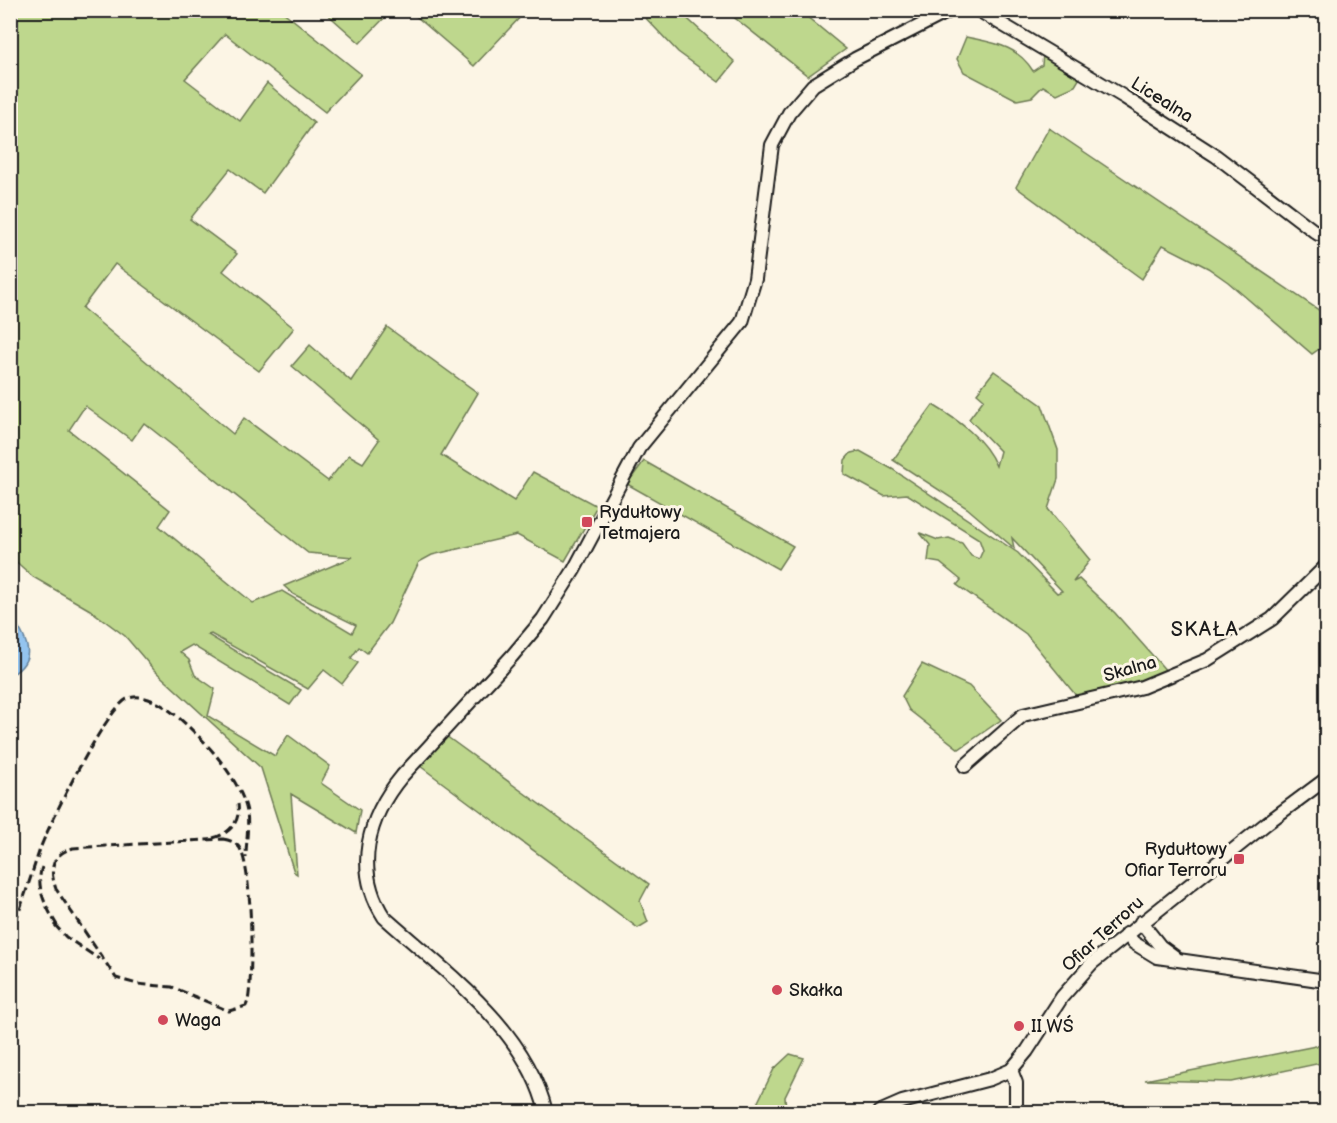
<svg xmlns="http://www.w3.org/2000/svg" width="1337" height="1123" font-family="'Balsamiq Sans',sans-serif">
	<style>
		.green { fill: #bed78d; stroke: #6d7a54; stroke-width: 1.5; fill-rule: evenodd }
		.water { fill: #94c4ef; stroke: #64819b; stroke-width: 1.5 }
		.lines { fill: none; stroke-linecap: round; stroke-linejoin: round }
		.minor-casing { stroke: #1c1c1c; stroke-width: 16 }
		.minor { stroke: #fcf5e5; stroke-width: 12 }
		.rail { stroke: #1c1c1c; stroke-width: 3; stroke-dasharray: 9 4.5; stroke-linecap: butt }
		.poi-dot { fill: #d1495b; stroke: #fcf5e5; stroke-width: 2 }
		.labels { text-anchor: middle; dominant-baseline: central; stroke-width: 6; stroke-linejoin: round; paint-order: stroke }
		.street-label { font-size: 18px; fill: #1c1c1c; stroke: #fcf5e5 }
		.poi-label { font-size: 18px; fill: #1c1c1c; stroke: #fcf5e5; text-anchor: start }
		.neighbourhood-label { font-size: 20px; letter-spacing: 1.5px; fill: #1c1c1c; stroke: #fcf5e5 }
	</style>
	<rect width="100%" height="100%" fill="#fcf5e5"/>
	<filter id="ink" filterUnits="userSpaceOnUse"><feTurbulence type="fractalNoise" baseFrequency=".0167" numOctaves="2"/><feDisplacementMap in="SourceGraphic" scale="12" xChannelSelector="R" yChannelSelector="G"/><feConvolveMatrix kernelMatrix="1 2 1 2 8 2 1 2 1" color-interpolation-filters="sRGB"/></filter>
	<g filter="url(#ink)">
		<!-- green -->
		<g class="green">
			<path d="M11 10 282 11 361 74 325 112 225 34 185 79 240 121 267 83 314 123 263 193 230 169 190 219 237 254 223 271 294 328 259 371 115 264 82 308 233 434 244 418 328 481 349 455 363 463 379 440 292 366 310 345 351 381 387 327 478 393 441 455 514 501 533 472 597 506 565 561 517 535 432 555 419 562 390 623 367 653 359 647 351 658 358 663 342 684 324 670 308 689 211 634 208 635 301 690 290 705 192 645 180 652 189 660 195 675 215 689 208 716 275 756 288 735 330 766 321 783 360 810 356 833 291 794 297 874 294 872 261 768 154 670 125 636 90 610 33 577 11 557ZM85 406 132 440 144 423 308 553 353 557 284 586 293 594 356 625 352 633 282 591 253 603 159 526 170 510 69 430Z"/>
			<polygon points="324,11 391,11 360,43"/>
			<polygon points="410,11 526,11 474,66"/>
			<polygon points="639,11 679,11 735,62 719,82 678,52"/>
			<polygon points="726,11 800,11 846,49 808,76"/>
			<path d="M966 37C994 43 1017 45 1033 71L1042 65 1043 54 1081 76 1075 86 1057 94 1043 86 1032 97 1017 100 964 72 957 59Z"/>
			<polygon points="1049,128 1326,315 1326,344 1312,354 1228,282 1208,268 1163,245 1142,279 1016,187"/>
			<path d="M994 371 1042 405 1058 450V479L1048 509 1090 560 1073 582 1079 579 1115 613 1169 674 1078 698 1026 634 957 585 961 580 940 563 928 561 930 545 920 533 938 540 949 538 962 543 971 556 979 559 983 550 979 539 907 494 884 496 844 474 845 460 851 453 860 451 892 469 1018 553 1057 593 1062 591 1012 538 1014 548 967 508 893 460 933 405C958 420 985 439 996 466L1000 451 969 419 984 399 977 393Z"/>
			<polygon points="644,461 793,546 778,569 627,484"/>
			<polygon points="922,664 969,686 1001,720 959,749 909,710 902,696"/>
			<polygon points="446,736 649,884 640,901 648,922 638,928 420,766"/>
			<polygon points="1326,1044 1326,1062 1231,1082 1145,1080"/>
			<polygon points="790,1054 804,1058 785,1097 786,1112 753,1112 774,1069"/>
		</g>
		<!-- water -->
		<path class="water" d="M10 613C24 637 41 657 11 675Z"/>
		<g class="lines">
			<defs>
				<g id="minor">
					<polyline points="978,10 1124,97 1216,156 1318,234"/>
					<polyline points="965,766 1023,715 1142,687 1207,660 1272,619 1326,566"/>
					<polyline points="1141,922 1160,946 1175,957"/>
					<polyline points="1126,934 1134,943 1157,957 1326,981"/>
					<polyline points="1011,1070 1016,1083 1016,1112"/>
					<path d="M546 1112C526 1028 445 972 384 917 353 869 368 817 402 776L512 656 543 619 574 570 639 448 742 322 755 279 772 145 789 113 813 85 855 59 951 10"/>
					<polyline points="879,1112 902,1102 990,1079 1011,1070 1027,1051 1062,997 1092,963 1267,823 1326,779"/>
				</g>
			</defs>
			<!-- minor casing -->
			<use href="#minor" class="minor-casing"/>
			<!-- minor -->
			<use href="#minor" class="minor"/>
			<!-- rail -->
			<g class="rail">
				<path d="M213 838C229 834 241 822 238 804"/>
				<path d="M223 839C229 840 235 842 239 847 253 867 253 975 248 1001L246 1006 229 1011 172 987 137 984 116 978 56 889C49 869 51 855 73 848Z"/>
				<path d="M42 867C34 889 49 912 60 930"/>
				<polyline points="54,924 66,937 99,959"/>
				<path d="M10 935C22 907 30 878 40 849 49 824 108 704 129 698 152 691 180 718 195 733 214 750 243 787 247 812 249 826 246 843 246 858"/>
			</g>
		</g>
	</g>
	<!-- markers -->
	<g class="poi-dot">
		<rect x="581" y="516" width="12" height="12" rx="3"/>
		<rect x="1233" y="853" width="12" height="12" rx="3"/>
		<circle cx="777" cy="990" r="6"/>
		<circle cx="163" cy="1020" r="6"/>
		<circle cx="1019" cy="1026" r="6"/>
	</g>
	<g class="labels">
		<!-- street labels -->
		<g class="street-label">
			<text transform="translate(1162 100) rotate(32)">Licealna</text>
			<text transform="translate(1130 669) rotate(-16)">Skalna</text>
			<text transform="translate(1103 934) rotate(-42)">Ofiar Terroru</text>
		</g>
		<!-- poi labels -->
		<g class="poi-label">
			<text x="599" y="512">Rydułtowy<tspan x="599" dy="21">Tetmajera</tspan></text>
			<text x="1227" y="849" text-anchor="end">Rydułtowy<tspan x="1227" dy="21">Ofiar Terroru</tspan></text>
			<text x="789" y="990">Skałka</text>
			<text x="175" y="1020">Waga</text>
			<text x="1031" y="1026">II WŚ</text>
		</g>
		<!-- neighbourhood labels -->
		<g class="neighbourhood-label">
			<text x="1205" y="630">SKAŁA</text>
		</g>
	</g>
	<!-- margin -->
	<rect width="1337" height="1123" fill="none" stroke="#fcf5e5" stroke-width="36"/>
	<rect x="18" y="18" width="1301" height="1087" fill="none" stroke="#1c1c1c" stroke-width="2" filter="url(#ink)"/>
</svg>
